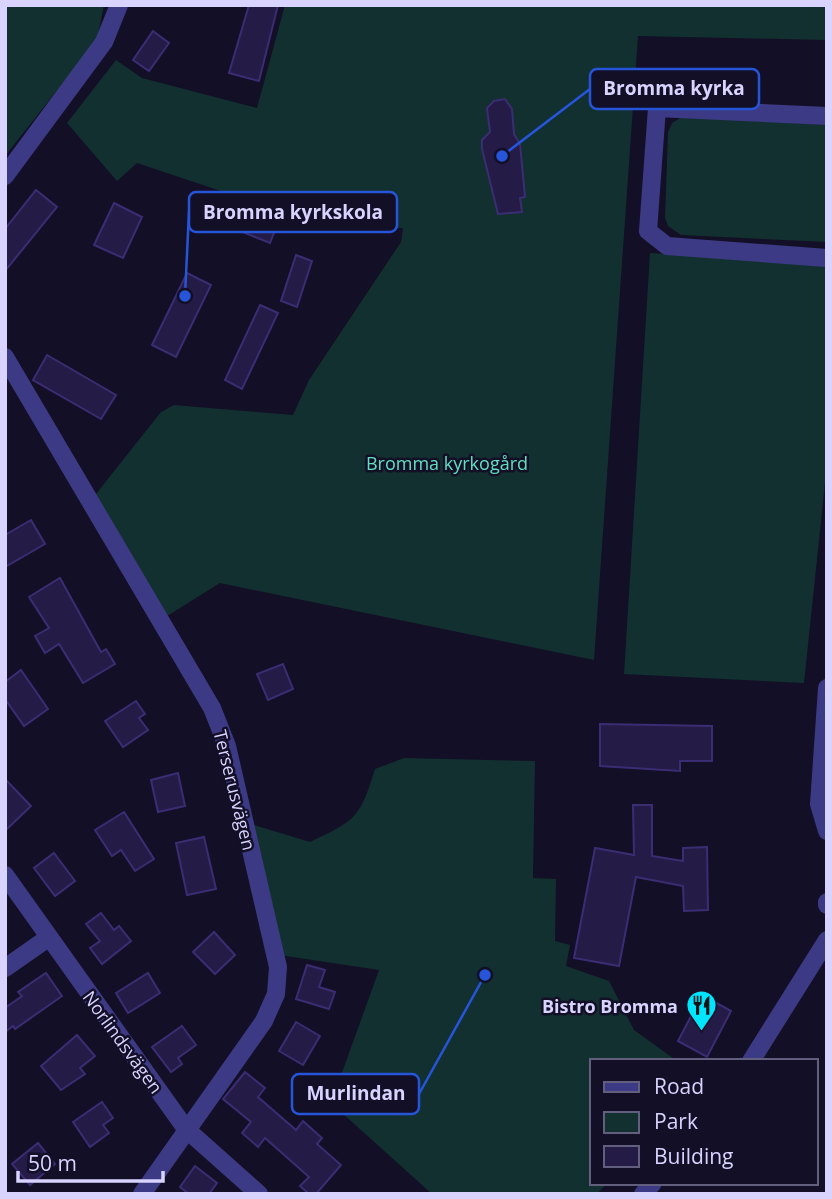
<svg xmlns="http://www.w3.org/2000/svg" width="832" height="1199" font-family="'Open Sans',sans-serif">
	<style>
		.green { fill: #12302f }
		.building { fill: #241b47; stroke: #3b2d73; stroke-width: 2 }
		.lines { fill: none; stroke-linecap: round; stroke-linejoin: round }
		.minor { stroke: #3d3a85; stroke-width: 18 }
		.labels { text-anchor: middle; dominant-baseline: central; stroke-width: 5; stroke-linejoin: round; paint-order: stroke }
		.park-label { font-size: 18px; fill: #5fe0c0; stroke: #130f26 }
		.street-label { font-size: 18px; fill: #d9d4ff; stroke: #130f26 }
		.poi-label { font-size: 18px; font-weight: bold; fill: #d9d4ff; stroke: #130f26; text-anchor: end }
		.leader { fill: none; stroke: #2655da; stroke-width: 2.5 }
		.callout-dot { fill: #2655da; stroke: #130f26; stroke-width: 2.5 }
		.callout { fill: #130f26; stroke: #2655da; stroke-width: 2.5 }
		.callout-label { font-size: 19px; text-anchor: middle; font-weight: bold; fill: #d9d4ff }
	</style>
	<rect width="100%" height="100%" fill="#130f26"/>
	<!-- green -->
	<g class="green">
		<polygon points="5,5 104,5 97,40 5,156"/>
		<polygon points="285,5 827,5 827,40 638,36 594,660 220,583 167,616 92,499 161,412 174,405 293,415 309,380 401,242 403,228 331,228 137,163 117,181 67,123 116,60 142,78 257,108"/>
		<polygon points="682,117 827,125 827,242 681,235 668,226 665,218 668,132 672,123"/>
		<polygon points="650,253 827,265 827,464 804,683 624,674"/>
		<path d="M404 758 535 761 533 878 556 879 555 941 570 945 566 966 609 981 634 1030 677 1061H592V1183H607L597 1194H432L331 1103 379 970 279 955 254 825 310 842C357 820 360 817 375 769Z"/>
	</g>
	<!-- building -->
	<g class="building">
		<polygon points="249,5 278,5 259,81 229,73"/>
		<polygon points="153,31 169,43 149,71 133,60"/>
		<polygon points="505,99 512,109 514,134 520,144 525,197 520,198 522,212 498,214 482,149 482,140 490,132 487,108 494,101"/>
		<polygon points="36,190 57,207 5,271 5,229"/>
		<polygon points="114,203 142,217 123,258 94,245"/>
		<polygon points="233,203 279,220 270,243 225,225"/>
		<polygon points="296,255 312,261 297,307 281,301"/>
		<polygon points="187,273 211,285 176,357 152,345"/>
		<polygon points="260,305 278,313 242,389 225,380"/>
		<polygon points="47,355 116,395 101,419 33,380"/>
		<polygon points="31,520 45,544 5,567 5,535"/>
		<polygon points="60,578 101,652 106,649 115,664 83,683 59,644 45,653 35,636 49,628 29,597"/>
		<polygon points="283,664 293,689 268,700 257,674"/>
		<polygon points="21,670 48,709 24,726 5,699 5,682"/>
		<polygon points="136,701 145,714 139,718 148,730 123,747 105,721"/>
		<polygon points="600,724 712,726 712,761 680,761 680,771 600,766"/>
		<polygon points="178,773 185,806 158,812 151,780"/>
		<polygon points="5,779 31,806 5,831"/>
		<polygon points="633,805 652,805 652,856 683,861 683,848 707,847 708,910 684,911 683,886 636,877 619,966 574,958 595,848 634,855"/>
		<polygon points="124,812 154,859 135,871 121,850 112,856 95,830"/>
		<polygon points="204,837 216,889 187,895 176,843"/>
		<polygon points="54,853 75,881 55,896 34,868"/>
		<polygon points="101,913 114,930 119,926 131,941 102,964 90,948 100,941 86,924"/>
		<polygon points="214,932 235,955 215,974 193,952"/>
		<polygon points="307,965 325,970 319,987 335,992 329,1009 296,999"/>
		<polygon points="46,973 62,996 15,1029 13,1026 5,1032 5,1008 22,996 18,992"/>
		<polygon points="148,973 160,993 128,1013 116,993"/>
		<polygon points="702,995 731,1011 707,1057 678,1041"/>
		<polygon points="296,1022 320,1036 303,1065 279,1051"/>
		<polygon points="182,1026 196,1045 178,1058 182,1064 171,1072 152,1047"/>
		<polygon points="77,1035 95,1056 80,1068 85,1074 61,1090 41,1066"/>
		<polygon points="245,1072 265,1088 258,1097 296,1130 303,1121 322,1138 317,1144 341,1165 316,1194 309,1194 300,1186 309,1177 265,1138 258,1147 242,1133 251,1122 223,1099"/>
		<polygon points="102,1102 113,1118 103,1125 109,1133 90,1147 73,1122"/>
		<polygon points="38,1143 55,1164 30,1185 12,1164"/>
		<polygon points="195,1166 217,1183 209,1194 189,1194 180,1187"/>
	</g>
	<g class="lines">
		<!-- minor -->
		<g class="minor">
			<polyline points="827,116 657,108 648,231 667,246 827,258"/>
			<polyline points="5,176 104,42 119,5"/>
			<polyline points="5,357 212,708 227,746 278,967 276,994 264,1021 142,1194"/>
			<polyline points="827,688 819,804 827,831"/>
			<polyline points="5,875 186,1129 259,1194"/>
			<polyline points="827,902 827,905"/>
			<polyline points="5,968 48,938"/>
			<polyline points="751,1061 827,940"/>
			<polyline points="643,1194 653,1183"/>
		</g>
	</g>
	<!-- icons -->
	<defs>
		<symbol id="restaurant-pin" viewBox="-11 -11 22 30"><path d="M0 17L-7.5 6A9.5 9.5 0 1 1 7.5 6Z" fill="#00e5ff" stroke="#130f26"/><path d="M-5-6h1v4h1v-4h1v4h1v-4h1v5L-1.5 .5V6h-2V.5L-5-1ZM5-6V6H3V1.5H1.5Q1.5-4 5-6Z" fill="#111"/></symbol>
	</defs>
	<g fill-rule="evenodd">
		<use href="#restaurant-pin" x="684" y="988" width="35" height="47"/>
	</g>
	<g class="labels">
		<!-- park labels -->
		<g class="park-label">
			<text x="447" y="463">Bromma kyrkogård</text>
		</g>
		<!-- street labels -->
		<g class="street-label">
			<text transform="translate(235 790) rotate(76)">Terserusvägen</text>
			<text transform="translate(123 1042) rotate(54)">Norlindsvägen</text>
		</g>
		<!-- poi labels -->
		<g class="poi-label">
			<text x="678" y="1006">Bistro Bromma</text>
		</g>
	</g>
	<!-- callouts -->
	<path class="leader" d="M502 156L590 89M185 296L189 212M485 975L419 1094"/>
	<g class="callout-dot">
		<circle cx="502" cy="156" r="7"/>
		<circle cx="185" cy="296" r="7"/>
		<circle cx="485" cy="975" r="7"/>
	</g>
	<g class="callout">
		<rect x="590" y="69" width="169" height="40" rx="7"/>
		<rect x="189" y="192" width="208" height="40" rx="7"/>
		<rect x="292" y="1074" width="127" height="40" rx="7"/>
	</g>
	<g class="callout-label">
		<text x="674" y="95">Bromma kyrka</text>
		<text x="293" y="219">Bromma kyrkskola</text>
		<text x="356" y="1100">Murlindan</text>
	</g>
	<!-- border -->
	<rect width="832" height="1199" fill="none" stroke="#d9d4ff" stroke-width="14"/>
	<!-- legend -->
	<rect x="590" y="1059" width="228" height="126" fill="#130f26" stroke="#625e7d" stroke-width="2"/>
	<rect x="604" y="1082" width="35" height="10" fill="#3d3a85" stroke="#625e7d" stroke-width="2"/>
	<text x="654" y="1094" font-size="21" fill="#d9d4ff">Road</text>
	<rect x="604" y="1112" width="35" height="21" fill="#12302f" stroke="#625e7d" stroke-width="2"/>
	<text x="654" y="1129" font-size="21" fill="#d9d4ff">Park</text>
	<rect x="604" y="1146" width="35" height="21" fill="#241b47" stroke="#625e7d" stroke-width="2"/>
	<text x="654" y="1164" font-size="21" fill="#d9d4ff">Building</text>
	<!-- scale -->
	<path d="M18 1171v10h145v-10" fill="none" stroke="#d9d4ff" stroke-width="3.5"/>
	<text x="28" y="1171" font-size="21" fill="#d9d4ff" stroke="#130f26" stroke-width="5" paint-order="stroke">50 m</text>
</svg>
